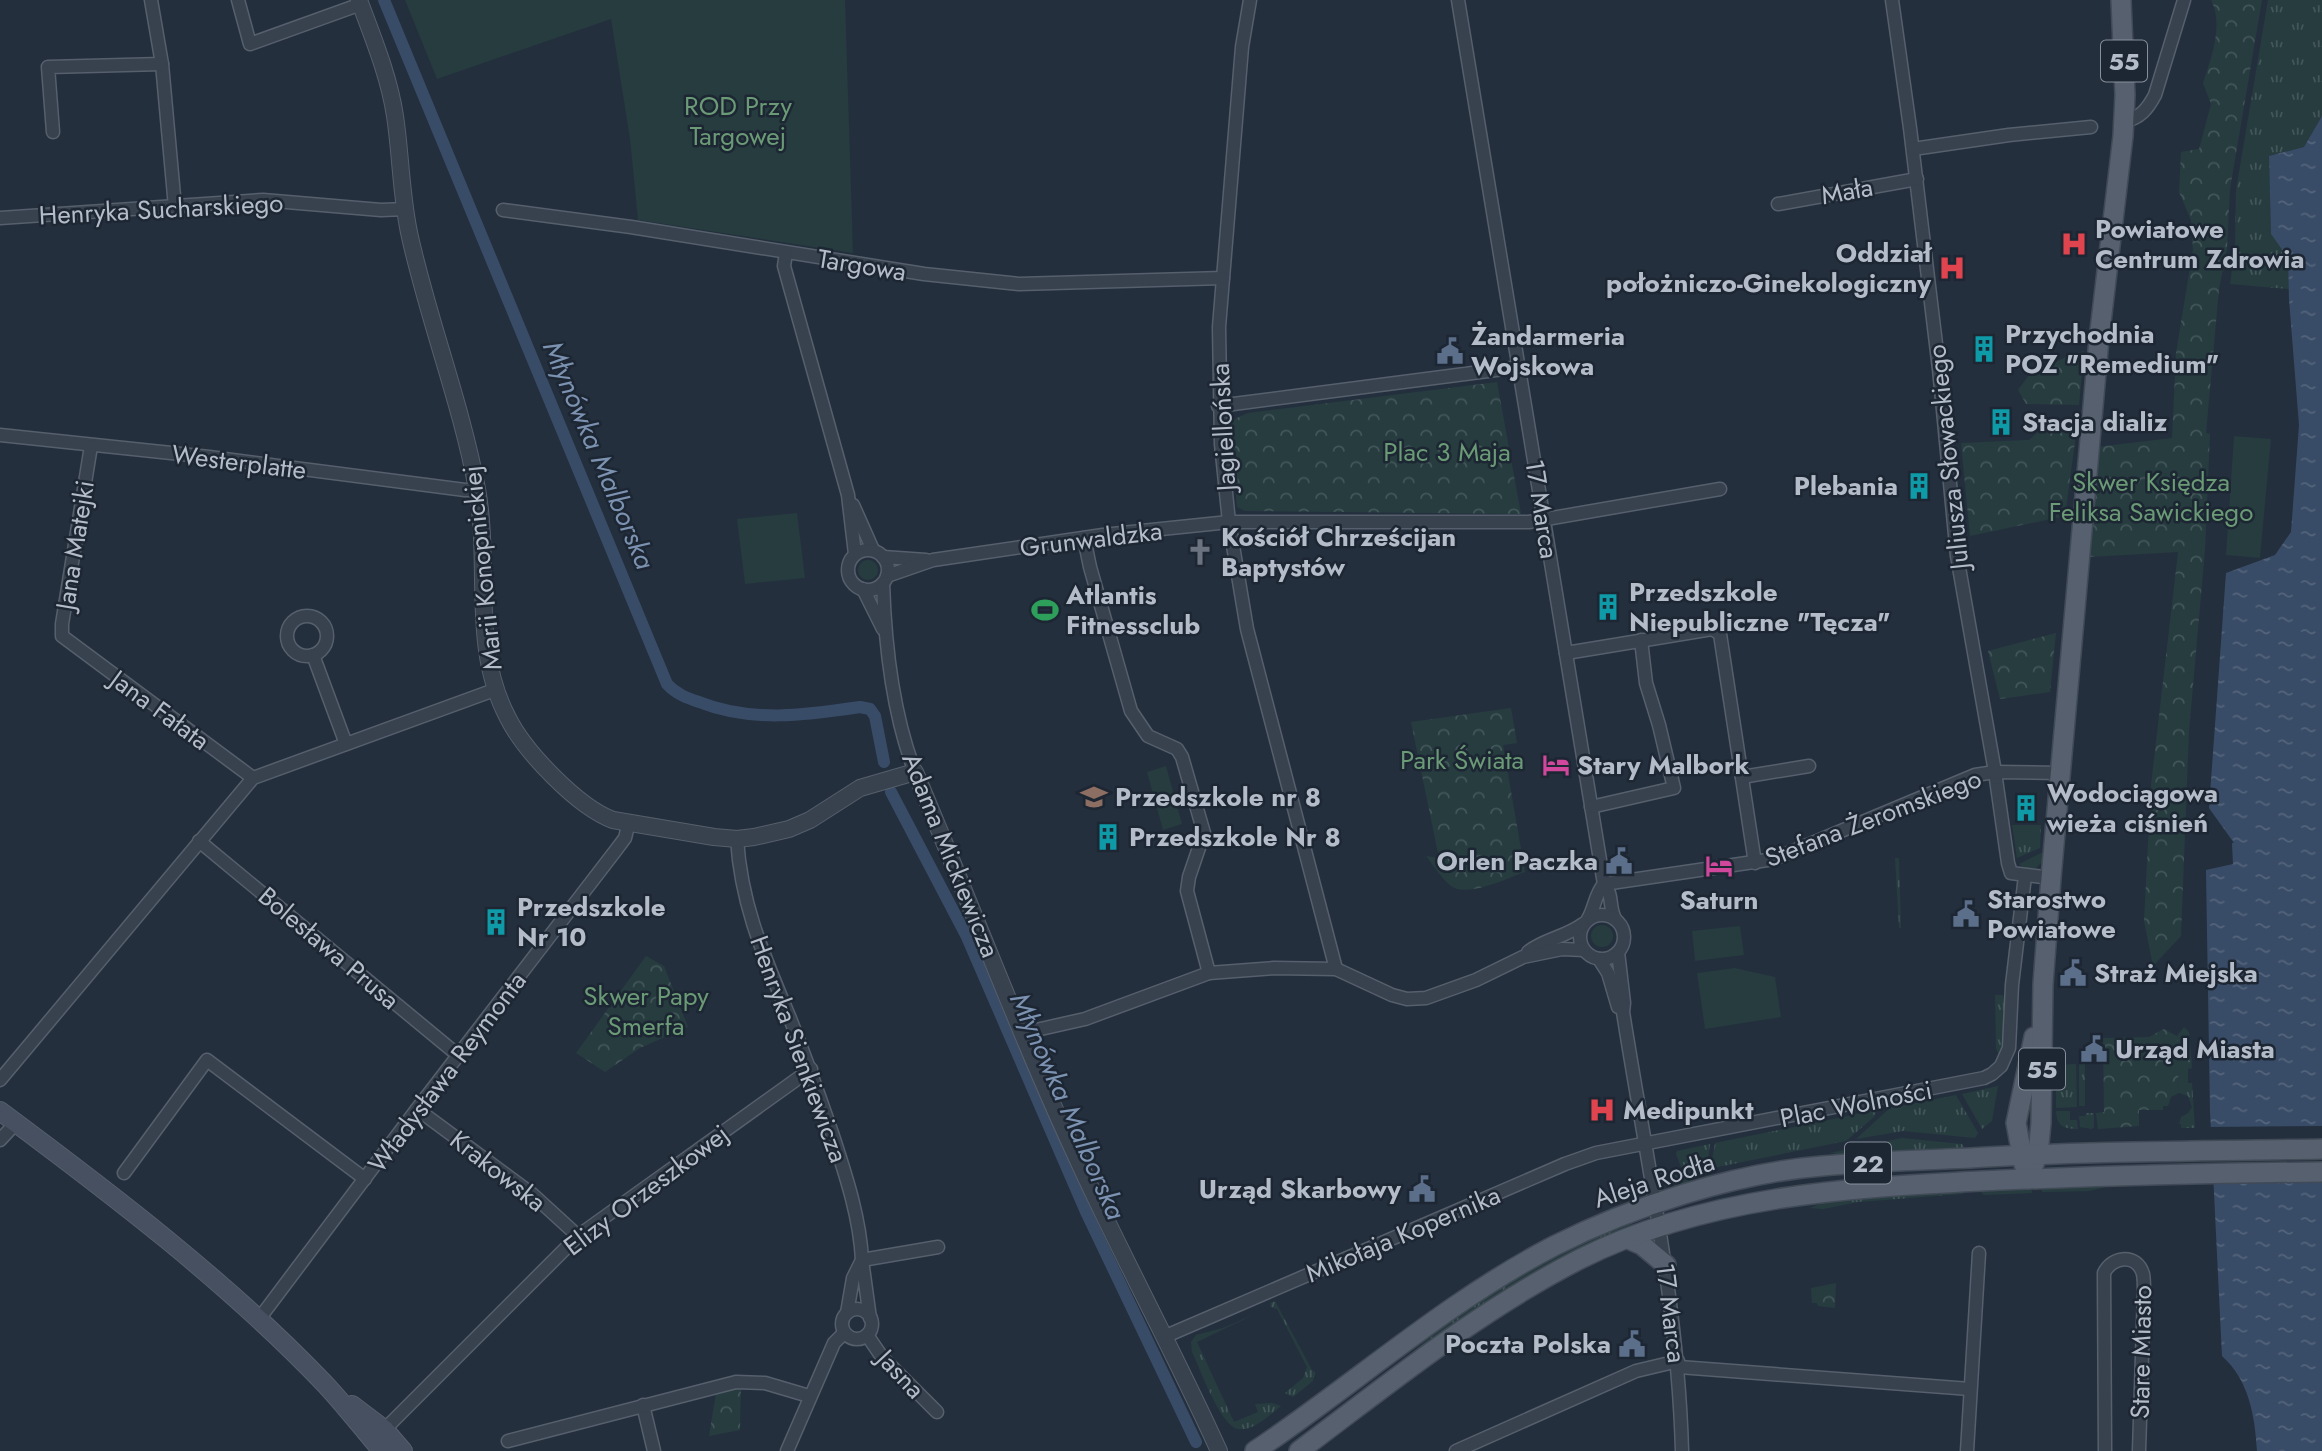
<svg xmlns="http://www.w3.org/2000/svg" width="2322" height="1451" font-family="Jost,sans-serif">
	<style>
		.grass { fill: url(#grass-tufts) }
		.forest { fill: url(#forest-crowns) }
		.garden { fill: #263c3f }
		.water { fill: url(#water-ripples) }
		.pier { fill: #242f3e }
		.lines { fill: none; stroke-linecap: round; stroke-linejoin: round }
		.canal { stroke: #394c67; stroke-width: 12 }
		.minor-casing { stroke: #565f6c; stroke-width: 15 }
		.tertiary-casing { stroke: #565f6c; stroke-width: 18 }
		.secondary-casing { stroke: #565f6c; stroke-width: 20 }
		.primary-casing { stroke: #414a57; stroke-width: 22 }
		.minor { stroke: #38414e; stroke-width: 12 }
		.tertiary { stroke: #38414e; stroke-width: 16 }
		.secondary { stroke: #465061; stroke-width: 18 }
		.primary { stroke: #56606e; stroke-width: 19 }
		.labels { text-anchor: middle; dominant-baseline: central; stroke-width: 5; stroke-linejoin: round; paint-order: stroke }
		.shield { fill: #1d2633; stroke: #878f9c; stroke-width: 2 }
		.shield-label { font-size: 24px; font-weight: bold; fill: #b4bcc9 }
		.park-label { font-size: 26px; fill: #6b9a76; stroke: #1d2633 }
		.street-label { font-size: 26px; fill: #b4bcc9; stroke: #1d2633 }
		.poi-label { font-size: 26px; font-weight: bold; fill: #b4bcc9; stroke: #1d2633; text-anchor: start }
		.water-label { font-size: 28px; font-style: italic; fill: #7c92b1; stroke: #1d2633 }
	</style>
	<defs>
		<pattern id="grass-tufts" width="24" height="20" patternUnits="userSpaceOnUse" patternTransform="scale(1.75)"><rect width="24" height="20" fill="#263c3f"/><path d="M3 7l-1-3M5 7V3M7 7l1-3M15 17l-1-3M17 17v-4M19 17l1-3" fill="none" stroke="#435659"/></pattern>
		<pattern id="forest-crowns" width="20" height="18" patternUnits="userSpaceOnUse" patternTransform="scale(1.75)"><rect width="20" height="18" fill="#263c3f"/><path d="M2 6a3 3 0 1 1 6 0M12 15a3 3 0 1 1 6 0" fill="none" stroke="#435659"/></pattern>
		<pattern id="water-ripples" width="26" height="14" patternUnits="userSpaceOnUse" patternTransform="scale(1.75)"><rect width="26" height="14" fill="#394c67"/><path d="M2 4q2-2 4 0t4 0M15 11q2-2 4 0t4 0" fill="none" stroke="#53647b"/></pattern>
	</defs>
	<rect width="100%" height="100%" fill="#242f3e"/>
	<!-- grass -->
	<g class="grass">
		<polygon points="2268,0 2322,0 2322,116 2304,147 2269,156 2271,234 2288,258 2289,289 2230,284 2235,249 2236,190"/>
		<circle cx="868" cy="570" r="10"/>
		<polygon points="2012,825 2041,825 2040,848 2017,858"/>
		<polygon points="2041,853 2044,855 2043,861 2036,868 2025,869 2019,864"/>
		<polygon points="1895,858 1899,858 1901,928 1899,928"/>
		<circle cx="1602" cy="936" r="11"/>
		<polygon points="1995,995 2003,995 2004,999 2003,1045 2000,1056 1996,1049"/>
		<polygon points="2184,1027 2189,1032 2192,1068 2188,1069 2188,1083 2192,1083 2195,1128 2181,1128 2181,1124 2179,1124 2181,1117 2188,1113 2192,1107 2188,1096 2179,1093 2177,1036"/>
		<polygon points="2082,1060 2085,1060 2085,1106 2079,1106 2079,1063 2082,1063"/>
		<polygon points="2076,1064 2077,1107 2056,1108 2056,1065"/>
		<polygon points="1998,1086 1992,1121 1982,1129 1962,1094"/>
		<polygon points="1956,1095 1978,1133 1975,1138 1903,1131 1856,1139 1890,1108"/>
		<polygon points="1872,1111 1876,1112 1874,1117 1846,1141 1713,1168 1711,1166 1715,1143"/>
		<path d="M2056 1111H2070V1120H2077L2078 1129C2063 1129 2057 1126 2056 1111Z"/>
		<polygon points="2086,1113 2094,1113 2094,1127 2092,1129 2080,1127 2079,1116 2085,1116"/>
		<polygon points="1902,1138 1962,1144 1965,1148 1862,1157 1830,1153"/>
		<polygon points="1710,1144 1707,1169 1698,1171 1681,1167 1676,1154 1677,1151"/>
		<path d="M1658 1170H1660L1698 1182C1682 1188 1666 1188 1658 1170Z"/>
		<polygon points="2127,1182 2089,1191 2042,1192 2042,1184"/>
		<polygon points="2031,1185 2032,1193 1984,1195 1981,1192 1980,1188"/>
		<polygon points="1967,1189 1963,1194 1858,1202 1823,1209 1810,1208 1827,1201"/>
		<path d="M1631 1223 1639 1226C1547 1260 1482 1300 1404 1359L1460 1312 1552 1256Z"/>
		<polygon points="1275,1301 1312,1370 1315,1372 1313,1381 1293,1397 1285,1393 1303,1378 1307,1367 1277,1309 1271,1307 1270,1303"/>
		<path d="M1253 1315 1197 1342 1234 1422 1258 1412 1255 1404 1272 1403 1281 1406C1269 1415 1255 1431 1239 1429 1221 1428 1200 1368 1192 1352L1191 1342 1196 1335 1223 1328Z"/>
	</g>
	<!-- forest -->
	<g class="forest">
		<path d="M2211 0H2262L2230 189 2227 249 2219 289 2206 433 2210 434 2205 550 2189 731 2181 936 2153 966 2144 921 2151 785 2178 552 2088 557 2097 447 2172 438 2176 353 2193 249 2191 220 2179 192 2181 152 2199 149 2211 104 2203 83C2211 58 2224 25 2211 0Z"/>
		<polygon points="2084,351 2079,405 2026,404 2018,390 2029,375 2068,356"/>
		<polygon points="1497,382 1521,514 1245,511 1237,507 1230,421 1248,413"/>
		<polygon points="2077,427 2065,516 1970,536 1961,443 2029,440 2038,432"/>
		<polygon points="2056,633 2050,692 2000,699 1988,651"/>
		<path d="M1511 708 1517 743 1503 745 1525 872C1507 878 1468 898 1451 886 1442 879 1434 866 1426 856L1439 858 1411 722Z"/>
		<polygon points="646,956 664,966 688,1027 640,1048 605,1072 576,1053"/>
		<polygon points="2164,1029 2177,1036 2179,1093 2171,1097 2168,1106 2163,1106 2163,1110 2139,1110 2139,1126 2098,1129 2096,1113 2104,1112 2103,1038 2149,1037"/>
		<polygon points="1836,1283 1835,1308 1818,1306 1817,1303 1812,1303 1811,1288"/>
		<polygon points="741,1387 740,1430 709,1436 716,1393"/>
	</g>
	<!-- garden -->
	<g class="garden">
		<polygon points="405,0 845,0 853,253 638,220 630,139 611,19 437,79"/>
		<polygon points="2234,436 2271,439 2260,558 2226,555"/>
		<polygon points="797,513 805,578 745,584 737,519"/>
		<polygon points="1166,766 1182,824 1163,830 1147,772"/>
		<polygon points="1740,926 1744,955 1695,961 1692,931"/>
		<polygon points="1735,968 1775,977 1781,1017 1705,1029 1697,973"/>
	</g>
	<!-- water -->
	<path class="water" d="M2322 116V1451H2257C2255 1416 2249 1380 2222 1356L2210 1111 2206 870 2233 864 2232 843H2234L2209 808 2226 573 2275 555 2291 532 2299 425 2289 299 2288 258 2271 234 2269 156 2304 147Z"/>
	<!-- pier -->
	<polygon class="pier" points="2322,1126 2322,1181 2210,1183 2207,1127"/>
	<g class="lines">
		<!-- canal -->
		<g class="canal">
			<path d="M384 0 667 684C676 694 687 698 699 702 752 723 806 715 860 707L870 709 875 716 884 762"/>
			<polyline points="891,792 967,937 1087,1214 1196,1442"/>
		</g>
		<defs>
			<g id="minor">
				<polyline points="151,0 162,64 175,207"/>
				<polyline points="238,0 250,44 361,4"/>
				<polyline points="1250,0 1242,47 1219,327 1221,444 1229,522 1247,629 1336,969"/>
				<path d="M1458 0 1604 884C1614 897 1608 904 1615 919"/>
				<polyline points="1892,0 1910,128 1939,369 1957,556 1995,772 2008,863 2011,873 2051,878"/>
				<path d="M2124 121C2140 119 2148 108 2155 95L2184 0"/>
				<polyline points="53,132 48,67 162,64"/>
				<polyline points="1913,149 2009,135 2091,127"/>
				<polyline points="1778,204 1917,179"/>
				<polyline points="503,210 631,227 924,274 1019,284 1223,278"/>
				<polyline points="0,218 263,200 381,210 406,209"/>
				<polyline points="786,253 784,266 848,495 855,554"/>
				<polyline points="1218,406 1519,367"/>
				<polyline points="0,435 209,457 465,490 477,490"/>
				<polyline points="91,446 62,624 62,636 253,778"/>
				<polyline points="853,505 873,550"/>
				<polyline points="1084,538 1090,567 1131,711 1148,736 1177,749 1182,757 1204,833 1189,877 1187,891 1209,973"/>
				<circle cx="868" cy="570" r="20"/>
				<polyline points="883,557 926,560"/>
				<polyline points="887,576 933,560 1103,535 1229,522 1529,522 1720,489"/>
				<path d="M883 583C885 646 892 712 915 772"/>
				<polyline points="863,589 883,629"/>
				<circle cx="307" cy="636" r="20"/>
				<polyline points="1566,653 1712,629 1720,634 1755,863"/>
				<polyline points="313,655 346,744"/>
				<polyline points="1742,777 1809,766"/>
				<polyline points="1591,807 1674,788 1659,725 1646,683 1641,640"/>
				<path d="M737 839C741 905 764 956 789 1016 805 1056 819 1095 833 1136 846 1176 860 1218 862 1260L938 1247"/>
				<polyline points="199,841 459,1056"/>
				<polyline points="1604,884 1774,859 1975,775 1995,772 2061,773"/>
				<circle cx="1602" cy="937" r="22"/>
				<path d="M1588 919C1595 907 1595 894 1604 884"/>
				<path d="M1528 952C1544 939 1566 937 1583 924"/>
				<path d="M1618 952 1624 1003 1623 1012C1646 1158 1678 1303 1682 1451"/>
				<polyline points="1599,959 1608,973 1618,1007"/>
				<polyline points="1023,1033 1085,1019 1209,973 1274,968 1336,969 1392,995 1407,999 1426,998 1476,980 1523,957 1562,949 1584,950"/>
				<polyline points="0,1080 253,778 497,689"/>
				<polyline points="417,1109 532,1194 578,1236"/>
				<polyline points="0,1140 16,1123"/>
				<polyline points="124,1173 207,1060 365,1179"/>
				<circle cx="857" cy="1324" r="15"/>
				<polyline points="847,1313 853,1278 862,1260 870,1318"/>
				<polyline points="259,1319 417,1109 616,850 625,838 629,822"/>
				<polyline points="867,1335 882,1357 937,1412"/>
				<polyline points="1166,1336 1565,1164 1596,1153 1984,1078 1992,1074 2001,1066 2009,1048 2012,985 2025,876"/>
				<polyline points="1679,1367 1970,1389"/>
				<polyline points="643,1405 654,1451"/>
				<polyline points="381,1433 578,1236 811,1069"/>
				<polyline points="508,1441 736,1382 765,1383 809,1396"/>
				<polyline points="787,1451 834,1343 844,1333"/>
				<polyline points="1456,1451 1636,1371 1678,1361"/>
				<polyline points="1967,1451 1979,1253"/>
				<path d="M2105 1451 2104 1273C2112 1256 2137 1253 2143 1274 2144 1279 2144 1286 2144 1292L2139 1451"/>
			</g>
			<path id="tertiary" d="M359 0C373 38 389 76 395 116 401 156 401 198 410 237 429 322 461 403 477 489 491 565 470 647 508 718 525 752 578 807 613 820L714 837 737 839 754 837 789 829 810 820 860 788 915 772C971 904 1021 1039 1082 1169 1126 1264 1176 1356 1219 1451"/>
			<g id="secondary">
				<path d="M0 1111C113 1195 226 1281 323 1382 344 1404 362 1428 382 1451"/>
				<polyline points="352,1405 385,1430 403,1451"/>
			</g>
			<g id="primary">
				<polyline points="2024,1165 2016,1123 2034,1037"/>
				<polyline points="2028,1179 2038,1154 2041,1123 2043,984 2051,878 2099,339 2123,136 2125,95 2121,0"/>
				<polyline points="1628,1239 1642,1245 1666,1265"/>
				<path d="M1255 1451C1355 1384 1446 1302 1554 1246 1631 1207 1735 1173 1822 1166 1872 1161 1922 1160 1971 1158 2088 1151 2205 1151 2322 1149"/>
				<path d="M1299 1451C1390 1383 1478 1311 1580 1259 1705 1196 1845 1188 1981 1181 2095 1176 2208 1173 2322 1172"/>
			</g>
		</defs>
		<!-- minor casing -->
		<use href="#minor" class="minor-casing"/>
		<!-- tertiary casing -->
		<use href="#tertiary" class="tertiary-casing"/>
		<!-- secondary casing -->
		<use href="#secondary" class="secondary-casing"/>
		<!-- primary casing -->
		<use href="#primary" class="primary-casing"/>
		<!-- minor -->
		<use href="#minor" class="minor"/>
		<!-- tertiary -->
		<use href="#tertiary" class="tertiary"/>
		<!-- secondary -->
		<use href="#secondary" class="secondary"/>
		<!-- primary -->
		<use href="#primary" class="primary"/>
	</g>
	<!-- icons -->
	<defs>
		<symbol id="hospital-bare" viewBox="-9 -9 18 18"><path d="M-5-5h3v3.5h4V-5h3V5h-3V1.5h-4V5h-3Z" fill="#e0444e" stroke="#1d2633" stroke-width="2.5" paint-order="stroke"/></symbol>
		<symbol id="building-bare" viewBox="-9 -9 18 18"><path d="M-4-6H4V6H1V3H-1V6H-4ZM-2.5-4.3h1.7v1.8h-1.7ZM.8-4.3h1.7v1.8H.8ZM-2.5-1h1.7V.8h-1.7ZM.8-1h1.7V.8H.8Z" fill="#0f9aa8" stroke="#1d2633" stroke-width="2.5" paint-order="stroke"/></symbol>
		<symbol id="civic-bare" viewBox="-9 -9 18 18"><path d="M-.6-6.5H3V-4.5H.6V-3L4-1V1h2V6H-6V1h2V-1L-.6-3ZM-1.2 2.5V6h2.4V2.5Z" fill="#5c6f8a" stroke="#1d2633" stroke-width="2.5" paint-order="stroke"/></symbol>
		<symbol id="church-bare" viewBox="-9 -9 18 18"><path d="M-1.2-6h2.4v3.5h3.3v2.4h-3.3V6h-2.4V-.1h-3.3v-2.4h3.3Z" fill="#6b7280" stroke="#1d2633" stroke-width="2.5" paint-order="stroke"/></symbol>
		<symbol id="stadium-bare" viewBox="-9 -9 18 18"><path d="M0-5a6.5 5 0 1 0 0 10a6.5 5 0 1 0 0-10ZM-3.5-1.8h7v3.6h-7Z" fill="#2e9e5b" stroke="#1d2633" stroke-width="2.5" paint-order="stroke"/></symbol>
		<symbol id="hotel-bare" viewBox="-9 -9 18 18"><path d="M-6-4.5h1.5V1H6V5H4.5V3h-9V5H-6ZM-4 0a1.8 1.8 0 1 1 3.6 0ZM.5 0V-2.5h3Q6-2.5 6 0Z" fill="#d1479c" stroke="#1d2633" stroke-width="2.5" paint-order="stroke"/></symbol>
		<symbol id="school-bare" viewBox="-9 -9 18 18"><path d="M0-5L7-2L0 1L-7-2ZM-4 1L0 2.5L4 1V4Q0 6-4 4Z" fill="#8d6e63" stroke="#1d2633" stroke-width="2.5" paint-order="stroke"/></symbol>
	</defs>
	<g fill-rule="evenodd">
		<use href="#hospital-bare" x="2055" y="225" width="38" height="38"/>
		<use href="#hospital-bare" x="1933" y="249" width="38" height="38"/>
		<use href="#building-bare" x="1965" y="330" width="38" height="38"/>
		<use href="#civic-bare" x="1431" y="332" width="38" height="38"/>
		<use href="#building-bare" x="1982" y="403" width="38" height="38"/>
		<use href="#building-bare" x="1900" y="467" width="38" height="38"/>
		<use href="#church-bare" x="1181" y="533" width="38" height="38"/>
		<use href="#building-bare" x="1589" y="588" width="38" height="38"/>
		<use href="#stadium-bare" x="1026" y="591" width="38" height="38"/>
		<use href="#hotel-bare" x="1537" y="746" width="38" height="38"/>
		<use href="#school-bare" x="1075" y="778" width="38" height="38"/>
		<use href="#building-bare" x="2007" y="789" width="38" height="38"/>
		<use href="#building-bare" x="1089" y="818" width="38" height="38"/>
		<use href="#civic-bare" x="1600" y="842" width="38" height="38"/>
		<use href="#hotel-bare" x="1700" y="847" width="38" height="38"/>
		<use href="#civic-bare" x="1947" y="895" width="38" height="38"/>
		<use href="#building-bare" x="477" y="903" width="38" height="38"/>
		<use href="#civic-bare" x="2054" y="954" width="38" height="38"/>
		<use href="#civic-bare" x="2075" y="1030" width="38" height="38"/>
		<use href="#hospital-bare" x="1583" y="1091" width="38" height="38"/>
		<use href="#civic-bare" x="1403" y="1170" width="38" height="38"/>
		<use href="#civic-bare" x="1613" y="1325" width="38" height="38"/>
	</g>
	<g class="labels">
		<!-- shield labels -->
		<g class="shield">
			<rect x="2101" y="40.5" width="46" height="41" rx="5"/>
			<rect x="2019" y="1048.5" width="46" height="41" rx="5"/>
			<rect x="1845" y="1142.5" width="46" height="41" rx="5"/>
		</g>
		<g class="shield-label">
			<text x="2124" y="61">55</text>
			<text x="2042" y="1069">55</text>
			<text x="1868" y="1163">22</text>
		</g>
		<!-- park labels -->
		<g class="park-label">
			<text x="738" y="106">ROD Przy<tspan x="738" dy="30">Targowej</tspan></text>
			<text x="1447" y="452">Plac 3 Maja</text>
			<text x="2151" y="482">Skwer Księdza<tspan x="2151" dy="30">Feliksa Sawickiego</tspan></text>
			<text x="1462" y="760">Park Świata</text>
			<text x="646" y="996">Skwer Papy<tspan x="646" dy="30">Smerfa</tspan></text>
		</g>
		<!-- street labels -->
		<g class="street-label">
			<text transform="translate(1847 191) rotate(-10)">Mała</text>
			<text transform="translate(161 209) rotate(-3)">Henryka Sucharskiego</text>
			<text transform="translate(862 265) rotate(9)">Targowa</text>
			<text transform="translate(1223 427) rotate(-93)">Jagiellońska</text>
			<text transform="translate(1948 457) rotate(-96)">Juliusza Słowackiego</text>
			<text transform="translate(239 462) rotate(7)">Westerplatte</text>
			<text transform="translate(1542 509) rotate(81)">17 Marca</text>
			<text transform="translate(1091 539) rotate(-7)">Grunwaldzka</text>
			<text transform="translate(75 545) rotate(-81)">Jana Matejki</text>
			<text transform="translate(482 568) rotate(-96)">Marii Konopnickiej</text>
			<text transform="translate(160 710) rotate(36)">Jana Fałata</text>
			<text transform="translate(1873 818) rotate(-21)">Stefana Żeromskiego</text>
			<text transform="translate(951 855) rotate(68)">Adama Mickiewicza</text>
			<text transform="translate(329 948) rotate(40)">Bolesława Prusa</text>
			<text transform="translate(799 1049) rotate(70)">Henryka Sienkiewicza</text>
			<text transform="translate(447 1072) rotate(-53)">Władysława Reymonta</text>
			<text transform="translate(1856 1104) rotate(-11)">Plac Wolności</text>
			<text transform="translate(498 1171) rotate(38)">Krakowska</text>
			<text transform="translate(1654 1180) rotate(-18)">Aleja Rodła</text>
			<text transform="translate(646 1190) rotate(-37)">Elizy Orzeszkowej</text>
			<text transform="translate(1403 1234) rotate(-23)">Mikołaja Kopernika</text>
			<text transform="translate(1671 1313) rotate(83)">17 Marca</text>
			<text transform="translate(2141 1352) rotate(-89)">Stare Miasto</text>
			<text transform="translate(901 1374) rotate(47)">Jasna</text>
		</g>
		<!-- poi labels -->
		<g class="poi-label">
			<text x="2095" y="229">Powiatowe<tspan x="2095" dy="30">Centrum Zdrowia</tspan></text>
			<text x="1931" y="253" text-anchor="end">Oddział<tspan x="1931" dy="30">położniczo-Ginekologiczny</tspan></text>
			<text x="2005" y="334">Przychodnia<tspan x="2005" dy="30">POZ "Remedium"</tspan></text>
			<text x="1471" y="336">Żandarmeria<tspan x="1471" dy="30">Wojskowa</tspan></text>
			<text x="2022" y="422">Stacja dializ</text>
			<text x="1898" y="486" text-anchor="end">Plebania</text>
			<text x="1221" y="537">Kościół Chrześcijan<tspan x="1221" dy="30">Baptystów</tspan></text>
			<text x="1629" y="592">Przedszkole<tspan x="1629" dy="30">Niepubliczne "Tęcza"</tspan></text>
			<text x="1066" y="595">Atlantis<tspan x="1066" dy="30">Fitnessclub</tspan></text>
			<text x="1577" y="765">Stary Malbork</text>
			<text x="2047" y="793">Wodociągowa<tspan x="2047" dy="30">wieża ciśnień</tspan></text>
			<text x="1115" y="797">Przedszkole nr 8</text>
			<text x="1129" y="837">Przedszkole Nr 8</text>
			<text x="1598" y="861" text-anchor="end">Orlen Paczka</text>
			<text x="1987" y="899">Starostwo<tspan x="1987" dy="30">Powiatowe</tspan></text>
			<text x="1719" y="900" text-anchor="middle">Saturn</text>
			<text x="517" y="907">Przedszkole<tspan x="517" dy="30">Nr 10</tspan></text>
			<text x="2094" y="973">Straż Miejska</text>
			<text x="2115" y="1049">Urząd Miasta</text>
			<text x="1623" y="1110">Medipunkt</text>
			<text x="1401" y="1189" text-anchor="end">Urząd Skarbowy</text>
			<text x="1611" y="1344" text-anchor="end">Poczta Polska</text>
		</g>
		<!-- water labels -->
		<g class="water-label">
			<text transform="translate(599 455) rotate(67)">Młynówka Malborska</text>
			<text transform="translate(1068 1106) rotate(66)">Młynówka Malborska</text>
		</g>
	</g>
</svg>
